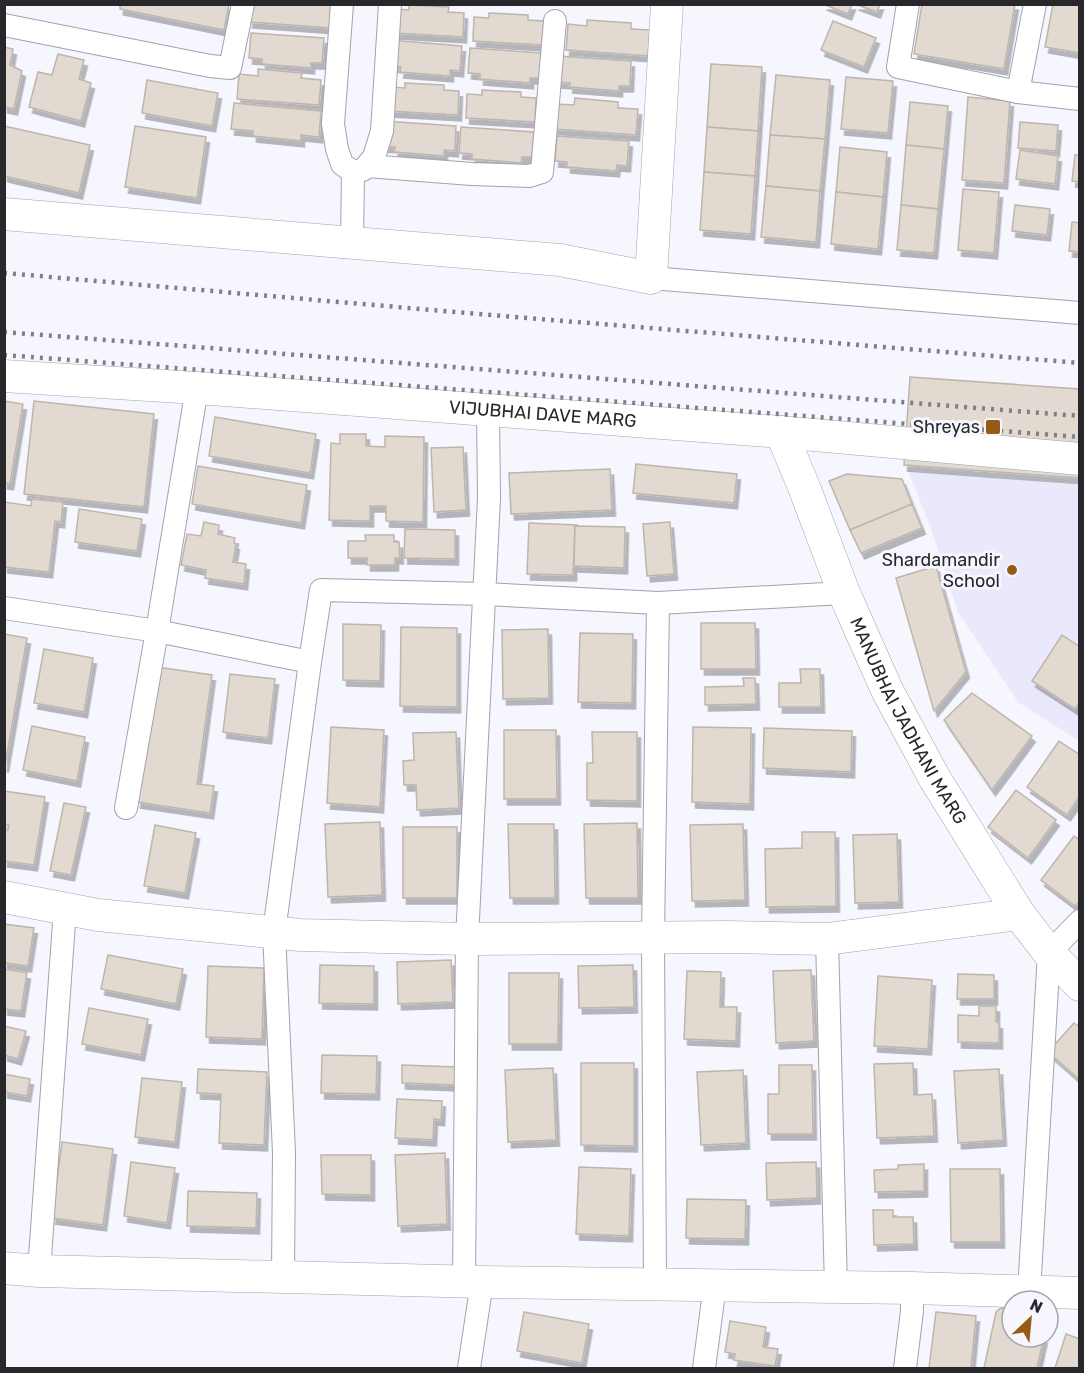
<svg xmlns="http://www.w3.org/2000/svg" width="1084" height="1373" font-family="Rubik,sans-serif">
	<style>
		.built { fill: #eae9fc }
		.building { fill: #e2d9d1; stroke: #beb5ad; stroke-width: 1.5; filter: url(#shadow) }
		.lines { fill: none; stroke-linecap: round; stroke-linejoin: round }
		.street-casing { stroke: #a3a2ad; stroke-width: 24 }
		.secondary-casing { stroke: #a3a2ad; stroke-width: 33 }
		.street { stroke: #fff; stroke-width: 22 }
		.secondary { stroke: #fff; stroke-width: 32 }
		.rail { stroke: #7f7f85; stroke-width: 4.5; stroke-dasharray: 3 6; stroke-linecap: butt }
		.poi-dot { fill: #955c18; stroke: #f6f6ff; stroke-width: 2 }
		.labels { text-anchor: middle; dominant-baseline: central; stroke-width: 6; stroke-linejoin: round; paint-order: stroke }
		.street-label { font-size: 18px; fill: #28282c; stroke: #f6f6ff }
		.poi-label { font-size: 18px; fill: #28282c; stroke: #f6f6ff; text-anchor: end }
	</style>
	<defs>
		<filter id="shadow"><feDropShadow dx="3.5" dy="6" stdDeviation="0" flood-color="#0004"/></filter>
	</defs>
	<rect width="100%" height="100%" fill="#f6f6ff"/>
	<!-- built -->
	<polygon class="built" points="908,471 1079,485 1079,741 1018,702 958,612 931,528"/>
	<!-- building -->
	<g class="building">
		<polygon points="120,4 229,4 224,30 120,9"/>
		<polygon points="250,4 333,4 332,28 249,22"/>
		<polygon points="823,4 852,4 848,14"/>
		<polygon points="855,4 880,4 877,12"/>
		<polygon points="922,4 1015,4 1004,69 914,54"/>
		<polygon points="1053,4 1080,4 1080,53 1045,47"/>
		<polygon points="409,5 449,7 448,12 464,13 463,37 393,33 394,9 409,10"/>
		<polygon points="489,13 528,15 528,20 544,21 542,45 473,41 474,17 489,18"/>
		<polygon points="587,20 631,23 631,29 650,30 648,56 566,50 568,24 587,26"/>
		<polygon points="833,21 876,38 864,67 821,50"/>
		<polygon points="251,33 324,38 322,63 311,63 311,68 262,64 262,59 249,58"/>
		<polygon points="390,40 462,46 460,71 450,70 450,76 400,72 401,67 388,66"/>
		<polygon points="4,47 13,49 10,65 22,71 14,109 4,107"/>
		<polygon points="470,48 542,53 541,78 530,78 530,83 480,79 480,74 468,73"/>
		<polygon points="58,54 84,60 79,79 91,83 81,121 29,107 38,72 52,75"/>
		<polygon points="559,56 631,61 630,86 619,86 619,91 569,87 570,83 557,82"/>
		<polygon points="711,64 762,67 758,131 707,127"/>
		<polygon points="258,69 302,73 301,78 321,80 319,105 237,99 239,74 258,76"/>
		<polygon points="776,75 830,80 825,139 770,135"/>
		<polygon points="846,77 893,81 888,133 841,129"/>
		<polygon points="147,80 218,93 212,126 142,113"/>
		<polygon points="405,83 444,85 444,90 459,91 458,115 388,111 390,87 405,88"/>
		<polygon points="482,90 521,92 521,97 536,98 535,122 466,118 467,94 482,95"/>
		<polygon points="968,97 1010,101 1004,183 962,180"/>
		<polygon points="575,98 618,102 618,108 638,109 636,135 554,129 555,104 574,105"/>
		<polygon points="910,102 948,106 944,149 906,145"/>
		<polygon points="234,103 321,111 319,137 301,135 301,141 253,136 253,131 231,129"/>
		<polygon points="384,121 456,126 455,151 444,150 444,156 394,152 395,147 382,146"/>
		<polygon points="1020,122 1058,125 1056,151 1018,148"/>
		<polygon points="4,126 90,145 79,193 4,176"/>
		<polygon points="135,126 206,137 197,198 125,187"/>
		<polygon points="461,127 534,132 532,157 522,157 521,163 472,159 472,154 459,153"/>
		<polygon points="707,127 758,131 755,176 704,172"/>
		<polygon points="770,135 825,139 820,191 766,186"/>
		<polygon points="557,136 629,141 627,166 617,165 616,171 567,167 567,162 555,161"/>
		<polygon points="906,145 944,149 938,209 901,205"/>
		<polygon points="840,147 887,152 883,197 836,192"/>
		<polygon points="1020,150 1058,156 1055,184 1016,179"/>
		<polygon points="1075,155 1080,155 1080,182 1072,181"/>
		<polygon points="704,172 755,176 751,234 700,230"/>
		<polygon points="766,186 820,191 816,242 761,237"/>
		<polygon points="963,189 999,192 994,253 958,250"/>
		<polygon points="836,192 883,197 878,249 831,244"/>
		<polygon points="901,205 938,209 934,253 897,250"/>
		<polygon points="1015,205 1050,209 1047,235 1012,231"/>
		<polygon points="1072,222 1080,223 1080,252 1069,251"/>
		<polygon points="910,377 1080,389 1080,478 904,465"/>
		<polygon points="4,401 23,404 10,484 4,483"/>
		<polygon points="34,401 154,414 144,507 24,494"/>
		<polygon points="215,417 316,434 310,473 209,456"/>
		<polygon points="340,434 366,434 366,446 385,447 385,436 424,437 423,522 386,521 386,506 370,506 370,521 329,520 331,443 340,444"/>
		<polygon points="463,447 466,510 434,512 431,448"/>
		<polygon points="636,464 737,474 734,503 633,493"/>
		<polygon points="198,466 307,485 301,523 192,504"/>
		<polygon points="610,469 612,510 511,514 509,473"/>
		<polygon points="847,474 902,479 912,504 850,530 829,481"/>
		<polygon points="32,499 63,502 61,522 55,521 49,572 4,567 5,502 31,506"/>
		<polygon points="912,504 922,528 861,553 850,530"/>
		<polygon points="79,509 142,519 137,551 75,542"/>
		<polygon points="204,522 219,525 218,534 235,538 234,543 236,544 233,562 246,564 244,584 205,578 206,570 181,565 187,534 201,536"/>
		<polygon points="670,522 674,574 647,576 643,524"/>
		<polygon points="529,523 578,525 575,526 573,575 527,574"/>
		<polygon points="575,526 625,527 624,568 574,566"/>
		<polygon points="405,529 455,530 455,559 404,558"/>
		<polygon points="365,535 394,535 394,542 399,542 400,558 395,558 395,565 367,565 367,558 348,558 348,541 366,541"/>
		<polygon points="936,566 966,672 934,711 896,578"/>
		<polygon points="701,623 755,623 756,669 701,669"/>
		<polygon points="343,624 381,625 380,681 343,680"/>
		<polygon points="401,627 457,628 457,707 400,706"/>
		<polygon points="548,629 549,698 503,699 502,630"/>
		<polygon points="580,633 633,634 632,703 578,702"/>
		<polygon points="4,634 27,638 5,766 4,766"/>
		<polygon points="1062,635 1080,647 1080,702 1075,709 1032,681"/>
		<polygon points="44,649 93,658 84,712 34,703"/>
		<polygon points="157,667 212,675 197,784 214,786 210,813 137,802"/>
		<polygon points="800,669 820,669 821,707 779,707 779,683 801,683"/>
		<polygon points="230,674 275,679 268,738 223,732"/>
		<polygon points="743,678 755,678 756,704 705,705 705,687 744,686"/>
		<polygon points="972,693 1032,736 992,790 944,720"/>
		<polygon points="32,726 85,737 77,781 23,770"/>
		<polygon points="331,727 384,730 380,807 327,803"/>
		<polygon points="693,727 751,728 750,804 692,802"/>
		<polygon points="764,728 852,731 851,772 763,768"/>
		<polygon points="504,730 556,730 557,799 504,799"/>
		<polygon points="456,732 459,808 417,810 416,785 404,785 403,761 414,760 413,733"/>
		<polygon points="592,732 637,732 637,801 587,800 587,763 593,763"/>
		<polygon points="1059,741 1080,755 1080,796 1067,815 1027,787"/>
		<polygon points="1016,790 1056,820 1028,858 988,827"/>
		<polygon points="4,791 45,797 34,865 4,861 4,830 8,830 9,825 4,824"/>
		<polygon points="64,803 86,807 71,875 50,871"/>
		<polygon points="380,822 382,895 328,897 325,824"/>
		<polygon points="637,823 638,898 586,898 584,824"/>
		<polygon points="508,824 554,824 555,898 510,898"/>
		<polygon points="743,824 745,900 692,901 690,825"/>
		<polygon points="155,825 196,833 185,893 144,886"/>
		<rect x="403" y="827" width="54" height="71"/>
		<polygon points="802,832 835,832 836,906 766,907 765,849 802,848"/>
		<polygon points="897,834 899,902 855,903 853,835"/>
		<polygon points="1074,836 1080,840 1080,901 1075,906 1041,880"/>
		<polygon points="4,924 34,928 28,966 5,963 4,965"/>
		<polygon points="108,955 183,969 176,1004 101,989"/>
		<polygon points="451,960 453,1002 398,1004 397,962"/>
		<polygon points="320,965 374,966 374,1004 319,1003"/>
		<polygon points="633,965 634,1007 579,1008 578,966"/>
		<polygon points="208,966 264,968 262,1039 206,1037"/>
		<polygon points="4,969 27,973 21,1011 4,1009"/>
		<polygon points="811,970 814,1041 776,1043 773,971"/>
		<polygon points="687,971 721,972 720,1007 737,1007 736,1041 684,1039"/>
		<polygon points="509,973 559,973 558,1044 509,1044"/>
		<polygon points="958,974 994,975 994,999 957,999"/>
		<polygon points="878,976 932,980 928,1049 874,1046"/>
		<polygon points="979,1006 996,1006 996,1022 999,1023 999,1043 958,1042 958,1015 979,1016"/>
		<polygon points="89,1008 148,1019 141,1055 82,1044"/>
		<polygon points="1074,1023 1080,1027 1080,1080 1048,1052"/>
		<polygon points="4,1026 26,1031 18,1059 4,1055"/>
		<polygon points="322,1055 377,1056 376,1094 321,1093"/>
		<polygon points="581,1063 634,1063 634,1146 581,1145"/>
		<polygon points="913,1063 914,1095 932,1094 934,1136 877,1138 874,1064"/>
		<polygon points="402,1065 456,1067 456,1085 402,1083"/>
		<polygon points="779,1065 812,1065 813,1134 768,1134 768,1094 779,1094"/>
		<polygon points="553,1068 556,1140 508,1142 505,1070"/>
		<polygon points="198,1069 267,1072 264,1145 219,1143 221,1094 197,1093"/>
		<polygon points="999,1069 1003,1140 958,1143 954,1071"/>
		<polygon points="743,1070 746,1143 701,1145 697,1072"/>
		<polygon points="4,1074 30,1079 27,1096 4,1092"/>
		<polygon points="142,1078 182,1082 175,1142 135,1137"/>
		<polygon points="397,1099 442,1101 441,1120 434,1119 433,1140 395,1138"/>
		<polygon points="62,1142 113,1149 103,1225 52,1218"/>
		<polygon points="445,1153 447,1224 398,1226 395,1155"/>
		<polygon points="321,1155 371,1155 371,1195 322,1194"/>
		<polygon points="131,1162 175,1168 167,1223 124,1216"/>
		<polygon points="816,1162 817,1198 767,1200 766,1163"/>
		<polygon points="924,1164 924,1191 875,1192 874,1170 898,1169 898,1165"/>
		<polygon points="579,1167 631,1169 629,1236 576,1234"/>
		<polygon points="950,1169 1000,1169 1001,1242 951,1242"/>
		<polygon points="188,1191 257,1193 256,1228 187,1226"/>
		<polygon points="687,1199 746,1200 745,1239 686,1238"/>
		<polygon points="873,1210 893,1210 893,1217 913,1217 914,1244 874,1245"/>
		<polygon points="1001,1308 1012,1309 1012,1337 1044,1337 1037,1368 984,1368 996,1312"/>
		<polygon points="524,1312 589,1324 582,1363 517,1351"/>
		<polygon points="936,1312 976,1316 971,1368 929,1368"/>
		<polygon points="730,1321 766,1327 763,1347 778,1349 775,1366 734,1360 735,1354 725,1352"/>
		<polygon points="1066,1334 1080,1339 1080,1368 1055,1368"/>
	</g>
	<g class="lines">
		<defs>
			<g id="street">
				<polyline points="342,4 333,124 337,149 342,164 353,172 363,170 374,157 382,131 390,4"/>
				<polyline points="908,4 898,67 1018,92"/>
				<polyline points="1035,4 1018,92 1080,99"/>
				<polyline points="4,25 210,66 230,68 243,4"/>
				<polyline points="367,166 472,174 529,176 542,172 555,21"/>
				<polyline points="352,243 353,172"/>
				<polyline points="651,278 1080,313"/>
				<polyline points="4,608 157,631 310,662 321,590 484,594 658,603 844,593"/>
				<polyline points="126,808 157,631 197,388"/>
				<polyline points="827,939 836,1287"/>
				<polyline points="39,1271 65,909"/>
				<polyline points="283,1277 284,1153 274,932 310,662"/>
				<polyline points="464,1281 467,939 489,498 488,410"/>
				<polyline points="655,1285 653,937 658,603"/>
				<polyline points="1029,1292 1049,953 1080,921"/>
				<polyline points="469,1368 482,1282"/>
				<polyline points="704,1368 715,1285"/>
				<polyline points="905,1368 912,1311 912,1288"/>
			</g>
			<g id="secondary">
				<polyline points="4,214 560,260 651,278 667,4"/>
				<path id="s1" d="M4 376 197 388 781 432 1080 459"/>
				<path id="s2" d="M781 432 804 487 844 593 887 690 935 779 1019 914 1049 953 1080 985"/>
				<polyline points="4,897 98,915 300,935 467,939 727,937 827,939 1019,914"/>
				<polyline points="4,1268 39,1271 482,1282 912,1288 1080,1293"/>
			</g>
		</defs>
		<!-- street casing -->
		<use href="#street" class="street-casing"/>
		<!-- secondary casing -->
		<use href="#secondary" class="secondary-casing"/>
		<!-- street -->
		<use href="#street" class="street"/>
		<!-- secondary -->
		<use href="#secondary" class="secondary"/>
		<!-- rail -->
		<g class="rail">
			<polyline points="4,273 478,314 1080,363"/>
			<polyline points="4,332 1080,416"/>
			<polyline points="4,355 1080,437"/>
		</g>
	</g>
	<!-- markers -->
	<g class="poi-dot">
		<rect x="985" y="419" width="16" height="16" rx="3"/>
		<circle cx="1012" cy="570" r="6"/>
	</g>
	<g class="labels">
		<!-- street labels -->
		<g class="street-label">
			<text stroke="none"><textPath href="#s1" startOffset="540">VIJUBHAI DAVE MARG</textPath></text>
			<text stroke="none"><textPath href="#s2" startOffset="316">MANUBHAI JADHANI MARG</textPath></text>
		</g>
		<!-- poi labels -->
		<g class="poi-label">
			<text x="980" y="427">Shreyas</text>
			<text x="1000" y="560">Shardamandir<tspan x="1000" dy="21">School</tspan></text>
		</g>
	</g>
	<!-- border -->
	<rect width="1084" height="1373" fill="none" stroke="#28282c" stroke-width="12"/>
	<!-- north arrow -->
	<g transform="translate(1030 1319) rotate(26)"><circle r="28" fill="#f6f6ff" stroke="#a4a4ab" stroke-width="1.5"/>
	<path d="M0-4.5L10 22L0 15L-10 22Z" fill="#955c18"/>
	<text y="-9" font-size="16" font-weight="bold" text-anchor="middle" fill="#28282c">N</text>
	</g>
</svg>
